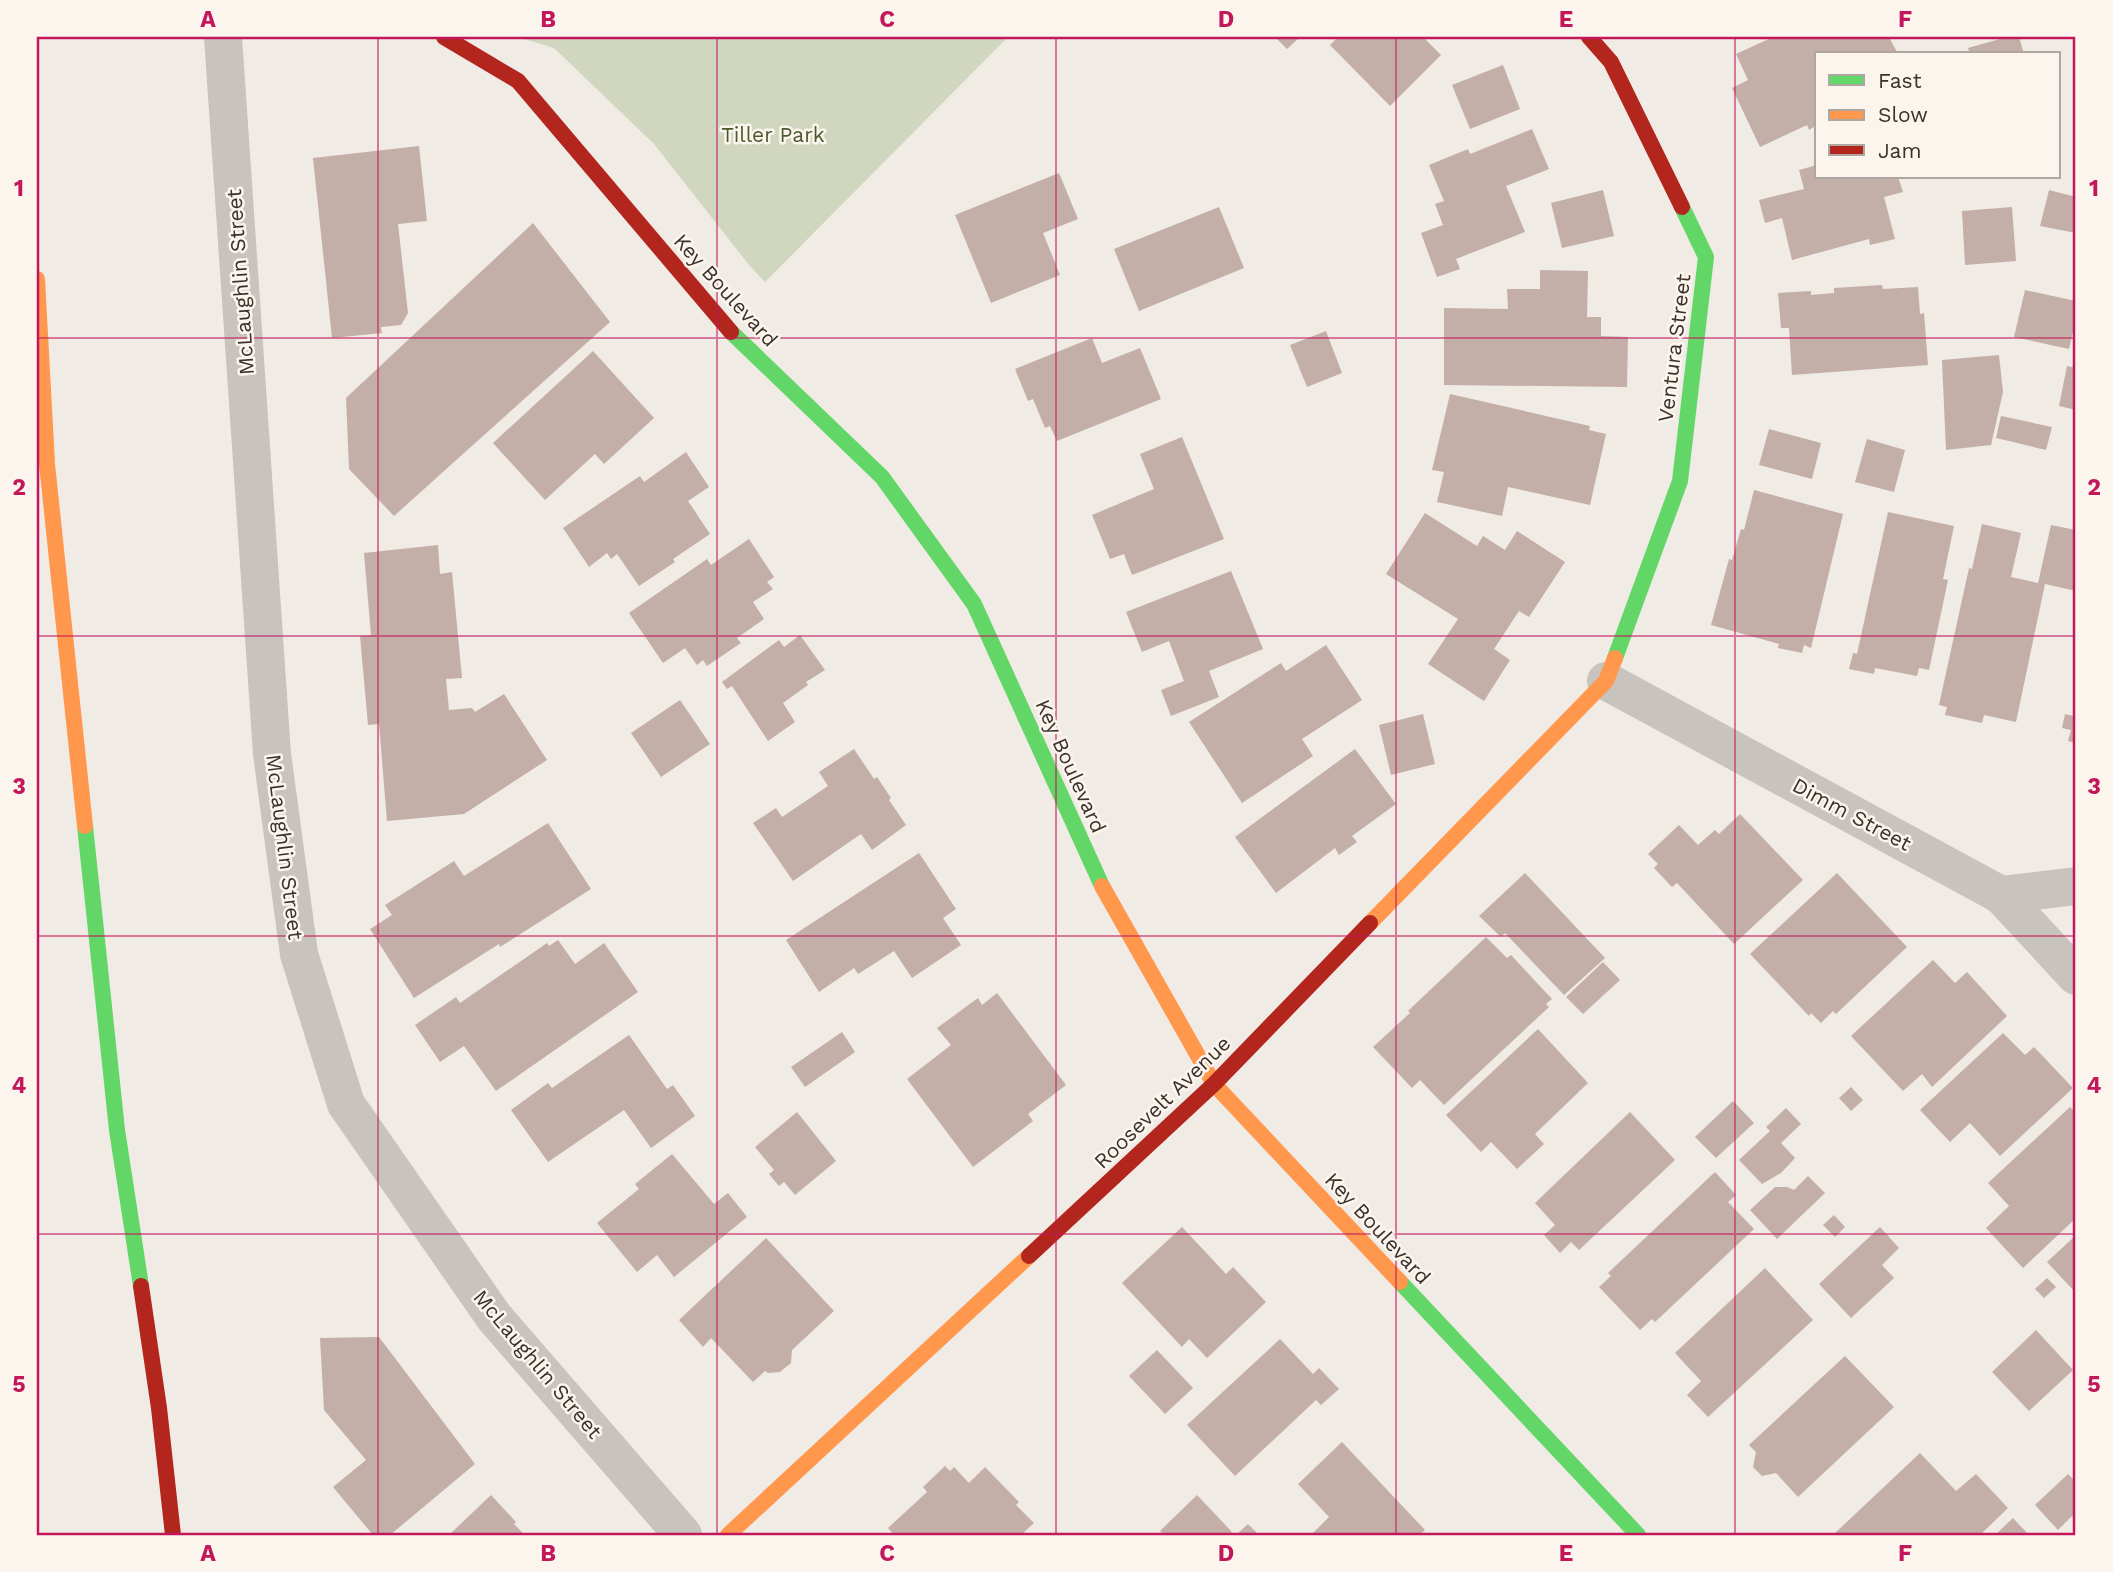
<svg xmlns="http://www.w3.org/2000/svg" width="2113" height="1572" font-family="'Work Sans',sans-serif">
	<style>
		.green { fill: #d1d6bf }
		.building { fill: #c3afa7 }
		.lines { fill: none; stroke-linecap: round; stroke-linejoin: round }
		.street { stroke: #c9c3be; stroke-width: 38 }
		.fast { stroke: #63d668; stroke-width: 16 }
		.slow { stroke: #ff974d; stroke-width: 16 }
		.jam { stroke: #b3261e; stroke-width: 16 }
		.grid { fill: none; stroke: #c2185b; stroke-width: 2; stroke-opacity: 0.55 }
		.labels { text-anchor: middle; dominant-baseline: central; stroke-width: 5; stroke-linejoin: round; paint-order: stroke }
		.park-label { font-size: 21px; fill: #4a5a2e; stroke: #fbf5ee }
		.street-label { font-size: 21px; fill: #3b302b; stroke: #fbf5ee }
		.neatline { fill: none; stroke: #c2185b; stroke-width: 2.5 }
		.grid-label { font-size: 23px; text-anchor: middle; font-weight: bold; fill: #c2185b }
	</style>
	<rect width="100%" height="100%" fill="#f0ebe5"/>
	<!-- green -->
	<polygon class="green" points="518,37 1008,37 765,282 749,265 654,144 554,48"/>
	<!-- building -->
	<g class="building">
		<polygon points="1275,37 1300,37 1287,49"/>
		<polygon points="1338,37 1423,37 1441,55 1390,106 1330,45"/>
		<polygon points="1773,37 1889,37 1898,54 1817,54 1817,125 1809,130 1807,125 1760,147 1732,88 1748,80 1736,54"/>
		<polygon points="2007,37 2019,37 2024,54 1970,54 1968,48"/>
		<polygon points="1503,65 1520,109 1470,129 1452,85"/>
		<polygon points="1532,129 1549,169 1506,186 1525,232 1456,259 1460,269 1437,277 1421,233 1443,225 1435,204 1444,201 1429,165 1468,149 1470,154"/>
		<polygon points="419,146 427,221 398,224 408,313 401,325 381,327 382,333 332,338 313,158"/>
		<polygon points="1817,165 1817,177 1898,177 1903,192 1884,197 1895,239 1870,245 1869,239 1792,260 1782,218 1765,223 1759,200 1804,189 1799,170"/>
		<polygon points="1059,173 1078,219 1043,233 1060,275 991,303 955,215"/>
		<polygon points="1603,190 1614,236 1562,248 1551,203"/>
		<polygon points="2049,190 2076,197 2076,233 2040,226"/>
		<polygon points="1219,207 1244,268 1139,311 1114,249"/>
		<polygon points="2012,207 2016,261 1965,265 1962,211"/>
		<polygon points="533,223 610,322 394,516 349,469 346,398"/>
		<polygon points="1540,270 1588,271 1587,317 1601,317 1601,336 1628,337 1627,387 1444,385 1444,308 1508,309 1507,289 1540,289"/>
		<polygon points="1882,285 1883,289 1918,287 1920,314 1924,313 1928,365 1792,375 1789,328 1781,328 1778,293 1811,291 1811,295 1834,293 1834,288"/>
		<polygon points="2025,290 2076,301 2076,319 2069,349 2014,337"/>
		<polygon points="1326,331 1342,373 1307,387 1290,345"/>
		<polygon points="1092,338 1102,363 1140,348 1161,399 1057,441 1050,426 1045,428 1033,399 1028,401 1015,369"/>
		<polygon points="593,351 654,418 604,464 595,454 545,500 493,443"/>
		<polygon points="1999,355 2003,392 1991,445 1946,450 1942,360"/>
		<polygon points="2067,366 2076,368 2076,410 2059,406"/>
		<polygon points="1450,394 1590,426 1589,430 1606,434 1590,505 1508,487 1502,516 1437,502 1444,472 1432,470"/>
		<polygon points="2001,416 2052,427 2046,450 1996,438"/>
		<polygon points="1769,429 1821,443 1812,479 1759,465"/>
		<polygon points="1182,437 1224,539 1132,575 1124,554 1110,559 1092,515 1154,489 1140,454"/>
		<polygon points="1867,439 1905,450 1894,492 1855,482"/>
		<polygon points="686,452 709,487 688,501 710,534 673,559 675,562 639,586 617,554 611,559 607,553 589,567 563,528 640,476 644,482"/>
		<polygon points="1754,490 1843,514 1811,648 1804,645 1802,653 1778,648 1779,644 1711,625 1729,559 1732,560 1741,529 1744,530"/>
		<polygon points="1888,512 1954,526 1943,579 1948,580 1929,670 1919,668 1917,676 1875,668 1874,674 1849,669 1853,653 1857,654"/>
		<polygon points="1425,513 1477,546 1483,536 1505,550 1517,531 1565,562 1529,617 1519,611 1494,649 1510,660 1484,701 1428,664 1458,619 1386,574"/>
		<polygon points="1982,524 2021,533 2011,577 2038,583 2051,525 2076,530 2076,591 2045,584 2016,722 1984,715 1982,723 1945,715 1947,707 1939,705 1969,568 1972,569"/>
		<polygon points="749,539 774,577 767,582 773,589 753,602 764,619 737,638 741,643 707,666 703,660 697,665 685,648 663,663 629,613 707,559 711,565"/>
		<polygon points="438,545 440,574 452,572 462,678 446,679 449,710 472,708 475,712 504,694 547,760 464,814 387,821 379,724 368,725 360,636 371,635 364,553"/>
		<polygon points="1231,571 1263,649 1209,671 1219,697 1171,716 1161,690 1184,681 1169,641 1142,652 1126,612"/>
		<polygon points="800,635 825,670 806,682 808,685 783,703 795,722 768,741 732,686 727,689 722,682 779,640 784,647"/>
		<polygon points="1326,645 1362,700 1302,739 1313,756 1242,803 1189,722 1281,663 1286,671"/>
		<polygon points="680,700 710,744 661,777 631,733"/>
		<polygon points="2075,710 2076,710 2076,743 2068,741 2071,730 2062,728 2065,714 2074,716"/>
		<polygon points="1423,714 1435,764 1391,775 1379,725"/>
		<polygon points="854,749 874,779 877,777 891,798 889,800 906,825 872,850 861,834 793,881 753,823 776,808 782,817 828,786 819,772"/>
		<polygon points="1355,749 1396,804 1352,836 1357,842 1339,855 1335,848 1276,893 1235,837"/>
		<polygon points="1740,814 1803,880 1734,944 1677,883 1672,887 1654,868 1658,864 1648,854 1679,825 1698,845 1715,830 1719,834"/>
		<polygon points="548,823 591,889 500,947 499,944 414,998 370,929 392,915 385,905 454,861 464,876"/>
		<polygon points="919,853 956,909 943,918 961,945 912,978 894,951 858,974 854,968 819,992 786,940"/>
		<polygon points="1525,873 1605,958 1564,995 1505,933 1501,937 1479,916"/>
		<polygon points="1837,873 1907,947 1836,1014 1833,1011 1821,1023 1811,1013 1809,1016 1750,954"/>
		<polygon points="1486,937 1507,958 1511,955 1552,999 1546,1004 1549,1007 1444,1105 1420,1080 1412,1088 1373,1047 1410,1013 1408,1011"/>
		<polygon points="558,940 575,964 604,943 638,992 496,1091 464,1046 440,1062 415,1025 456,997 460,1003 547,943 549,946"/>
		<polygon points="1933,960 1955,983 1967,972 2007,1016 1932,1087 1922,1074 1903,1091 1851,1036"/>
		<polygon points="1603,962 1620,980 1583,1014 1566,997"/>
		<polygon points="997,993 1066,1085 1028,1114 1033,1121 973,1167 907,1079 951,1045 937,1028 978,998 982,1005"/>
		<polygon points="1538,1029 1588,1083 1535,1134 1544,1144 1517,1169 1491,1142 1481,1152 1446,1115"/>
		<polygon points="842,1032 855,1052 805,1087 791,1067"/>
		<polygon points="2003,1033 2025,1055 2034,1047 2073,1088 2000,1156 1970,1123 1950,1142 1920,1110"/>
		<polygon points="629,1035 667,1089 673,1085 695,1116 651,1148 624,1110 548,1162 511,1110 548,1083 552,1088"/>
		<polygon points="1851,1087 1863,1100 1851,1111 1839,1098"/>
		<polygon points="1733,1101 1754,1123 1716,1158 1695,1137"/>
		<polygon points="2070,1107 2076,1113 2076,1218 2023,1268 1986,1228 2009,1206 1988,1183"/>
		<polygon points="1786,1108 1801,1124 1781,1143 1795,1158 1781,1173 1762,1184 1739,1160 1770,1131 1766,1127"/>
		<polygon points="797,1112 836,1161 795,1195 784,1182 779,1186 769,1174 774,1170 755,1147"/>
		<polygon points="1630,1112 1675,1160 1579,1250 1571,1242 1560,1253 1544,1235 1555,1225 1535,1203"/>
		<polygon points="672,1154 714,1204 728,1193 747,1217 674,1277 657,1255 637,1272 597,1223 639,1189 635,1184"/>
		<polygon points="1715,1172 1736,1195 1728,1202 1754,1229 1655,1322 1652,1319 1640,1330 1599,1287 1611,1276 1608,1273"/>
		<polygon points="1808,1176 1825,1193 1777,1239 1750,1210 1775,1187 1787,1187 1794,1190"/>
		<polygon points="1834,1215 1845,1227 1835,1237 1823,1225"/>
		<polygon points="1182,1227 1226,1274 1233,1267 1266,1302 1207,1358 1189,1339 1182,1347 1122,1283"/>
		<polygon points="1880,1227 1899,1248 1882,1265 1894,1278 1851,1318 1819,1284"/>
		<polygon points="766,1238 834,1311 792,1350 791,1363 780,1372 768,1373 765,1371 753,1382 711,1338 703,1347 679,1320"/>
		<polygon points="2073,1238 2076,1243 2076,1293 2047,1262"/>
		<polygon points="1765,1268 1813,1320 1708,1417 1687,1395 1701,1381 1675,1353"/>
		<polygon points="2047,1278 2056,1287 2044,1298 2035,1289"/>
		<polygon points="2036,1330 2073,1370 2029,1411 1992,1372"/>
		<polygon points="379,1337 475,1464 390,1535 373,1535 333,1487 366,1460 324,1410 320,1338"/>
		<polygon points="1280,1339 1313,1374 1319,1368 1339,1389 1321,1405 1316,1400 1235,1476 1187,1425"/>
		<polygon points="1157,1350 1193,1388 1165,1414 1129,1376"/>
		<polygon points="1845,1356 1894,1407 1798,1497 1776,1473 1762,1476 1753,1467 1756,1452 1749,1445"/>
		<polygon points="1342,1442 1425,1530 1419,1535 1313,1535 1312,1534 1329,1517 1298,1484"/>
		<polygon points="1920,1453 1956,1491 1976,1474 2008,1508 1980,1535 1833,1535"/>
		<polygon points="945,1466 950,1471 954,1467 969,1483 985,1467 1019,1502 1016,1505 1034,1523 1021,1535 894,1535 888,1528 927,1492 923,1487"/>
		<polygon points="2068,1474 2076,1482 2076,1512 2058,1530 2035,1505"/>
		<polygon points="491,1495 516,1522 514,1524 525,1535 449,1535"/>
		<polygon points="1197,1495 1232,1532 1228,1535 1164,1535 1160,1531"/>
		<polygon points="2013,1518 2029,1535 1995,1535"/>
		<polygon points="1248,1524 1259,1535 1236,1535"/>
	</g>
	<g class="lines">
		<!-- street -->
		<g class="street">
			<polyline points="223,37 272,754 299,954 346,1104 494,1317 683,1535"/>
			<polyline points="1606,681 2001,895 2076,976"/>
			<polyline points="2001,895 2076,886"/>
		</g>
		<!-- fast -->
		<g class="fast">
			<polyline points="731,332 882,477 974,604 1102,886"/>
			<polyline points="1615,658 1680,481 1706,257 1682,207"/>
			<polyline points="85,826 117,1130 141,1286"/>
			<polyline points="1400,1282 1638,1535"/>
		</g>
		<!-- slow -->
		<g class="slow">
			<polyline points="37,279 47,464 85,826"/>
			<polyline points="1102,886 1214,1084 1400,1282"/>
			<polyline points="1370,923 1606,681 1615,658"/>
			<polyline points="728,1535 1029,1256"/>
		</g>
		<!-- jam -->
		<g class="jam">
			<polyline points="444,37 518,81 731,332"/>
			<polyline points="1589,37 1611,62 1682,207"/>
			<polyline points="1029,1256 1214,1084 1370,923"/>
			<polyline points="141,1286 159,1408 173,1535"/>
		</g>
	</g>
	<!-- grid -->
	<path class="grid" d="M378 37V1535M717 37V1535M1056 37V1535M1396 37V1535M1735 37V1535M37 338H2076M37 636H2076M37 936H2076M37 1234H2076"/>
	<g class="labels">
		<!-- park labels -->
		<g class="park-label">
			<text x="773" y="134">Tiller Park</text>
		</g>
		<!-- street labels -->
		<g class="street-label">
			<text transform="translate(240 282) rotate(-94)">McLaughlin Street</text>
			<text transform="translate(726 290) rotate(48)">Key Boulevard</text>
			<text transform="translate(1674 348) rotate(-83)">Ventura Street</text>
			<text transform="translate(1071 766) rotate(66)">Key Boulevard</text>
			<text transform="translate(1852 814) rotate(28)">Dimm Street</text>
			<text transform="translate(285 847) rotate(83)">McLaughlin Street</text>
			<text transform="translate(1162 1102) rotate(-44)">Roosevelt Avenue</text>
			<text transform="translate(1378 1228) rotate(47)">Key Boulevard</text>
			<text transform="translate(538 1364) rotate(50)">McLaughlin Street</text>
		</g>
	</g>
	<!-- border -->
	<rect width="2113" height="1572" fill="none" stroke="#fbf5ee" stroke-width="77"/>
	<!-- legend -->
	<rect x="1815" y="52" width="245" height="126" fill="#fbf5ee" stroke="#aea6a0" stroke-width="2"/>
	<rect x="1829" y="75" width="35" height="10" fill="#63d668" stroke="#aea6a0" stroke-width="2"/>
	<text x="1878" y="88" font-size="21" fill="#3b302b">Fast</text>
	<rect x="1829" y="110" width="35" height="10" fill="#ff974d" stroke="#aea6a0" stroke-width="2"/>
	<text x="1878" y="122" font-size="21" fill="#3b302b">Slow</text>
	<rect x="1829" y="145" width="35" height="10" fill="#b3261e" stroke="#aea6a0" stroke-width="2"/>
	<text x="1878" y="158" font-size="21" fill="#3b302b">Jam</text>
	<rect x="38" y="38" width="2036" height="1496" class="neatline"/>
	<g class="grid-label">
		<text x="208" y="27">A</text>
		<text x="548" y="27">B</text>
		<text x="887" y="27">C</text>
		<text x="1226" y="27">D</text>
		<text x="1566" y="27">E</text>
		<text x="1905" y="27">F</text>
		<text x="19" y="196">1</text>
		<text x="2094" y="196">1</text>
		<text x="19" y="495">2</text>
		<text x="2094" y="495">2</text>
		<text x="19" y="794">3</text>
		<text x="2094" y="794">3</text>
		<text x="19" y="1093">4</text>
		<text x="2094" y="1093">4</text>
		<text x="19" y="1392">5</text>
		<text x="2094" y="1392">5</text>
		<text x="208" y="1561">A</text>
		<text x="548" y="1561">B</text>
		<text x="887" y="1561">C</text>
		<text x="1226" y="1561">D</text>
		<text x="1566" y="1561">E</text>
		<text x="1905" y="1561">F</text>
	</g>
</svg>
